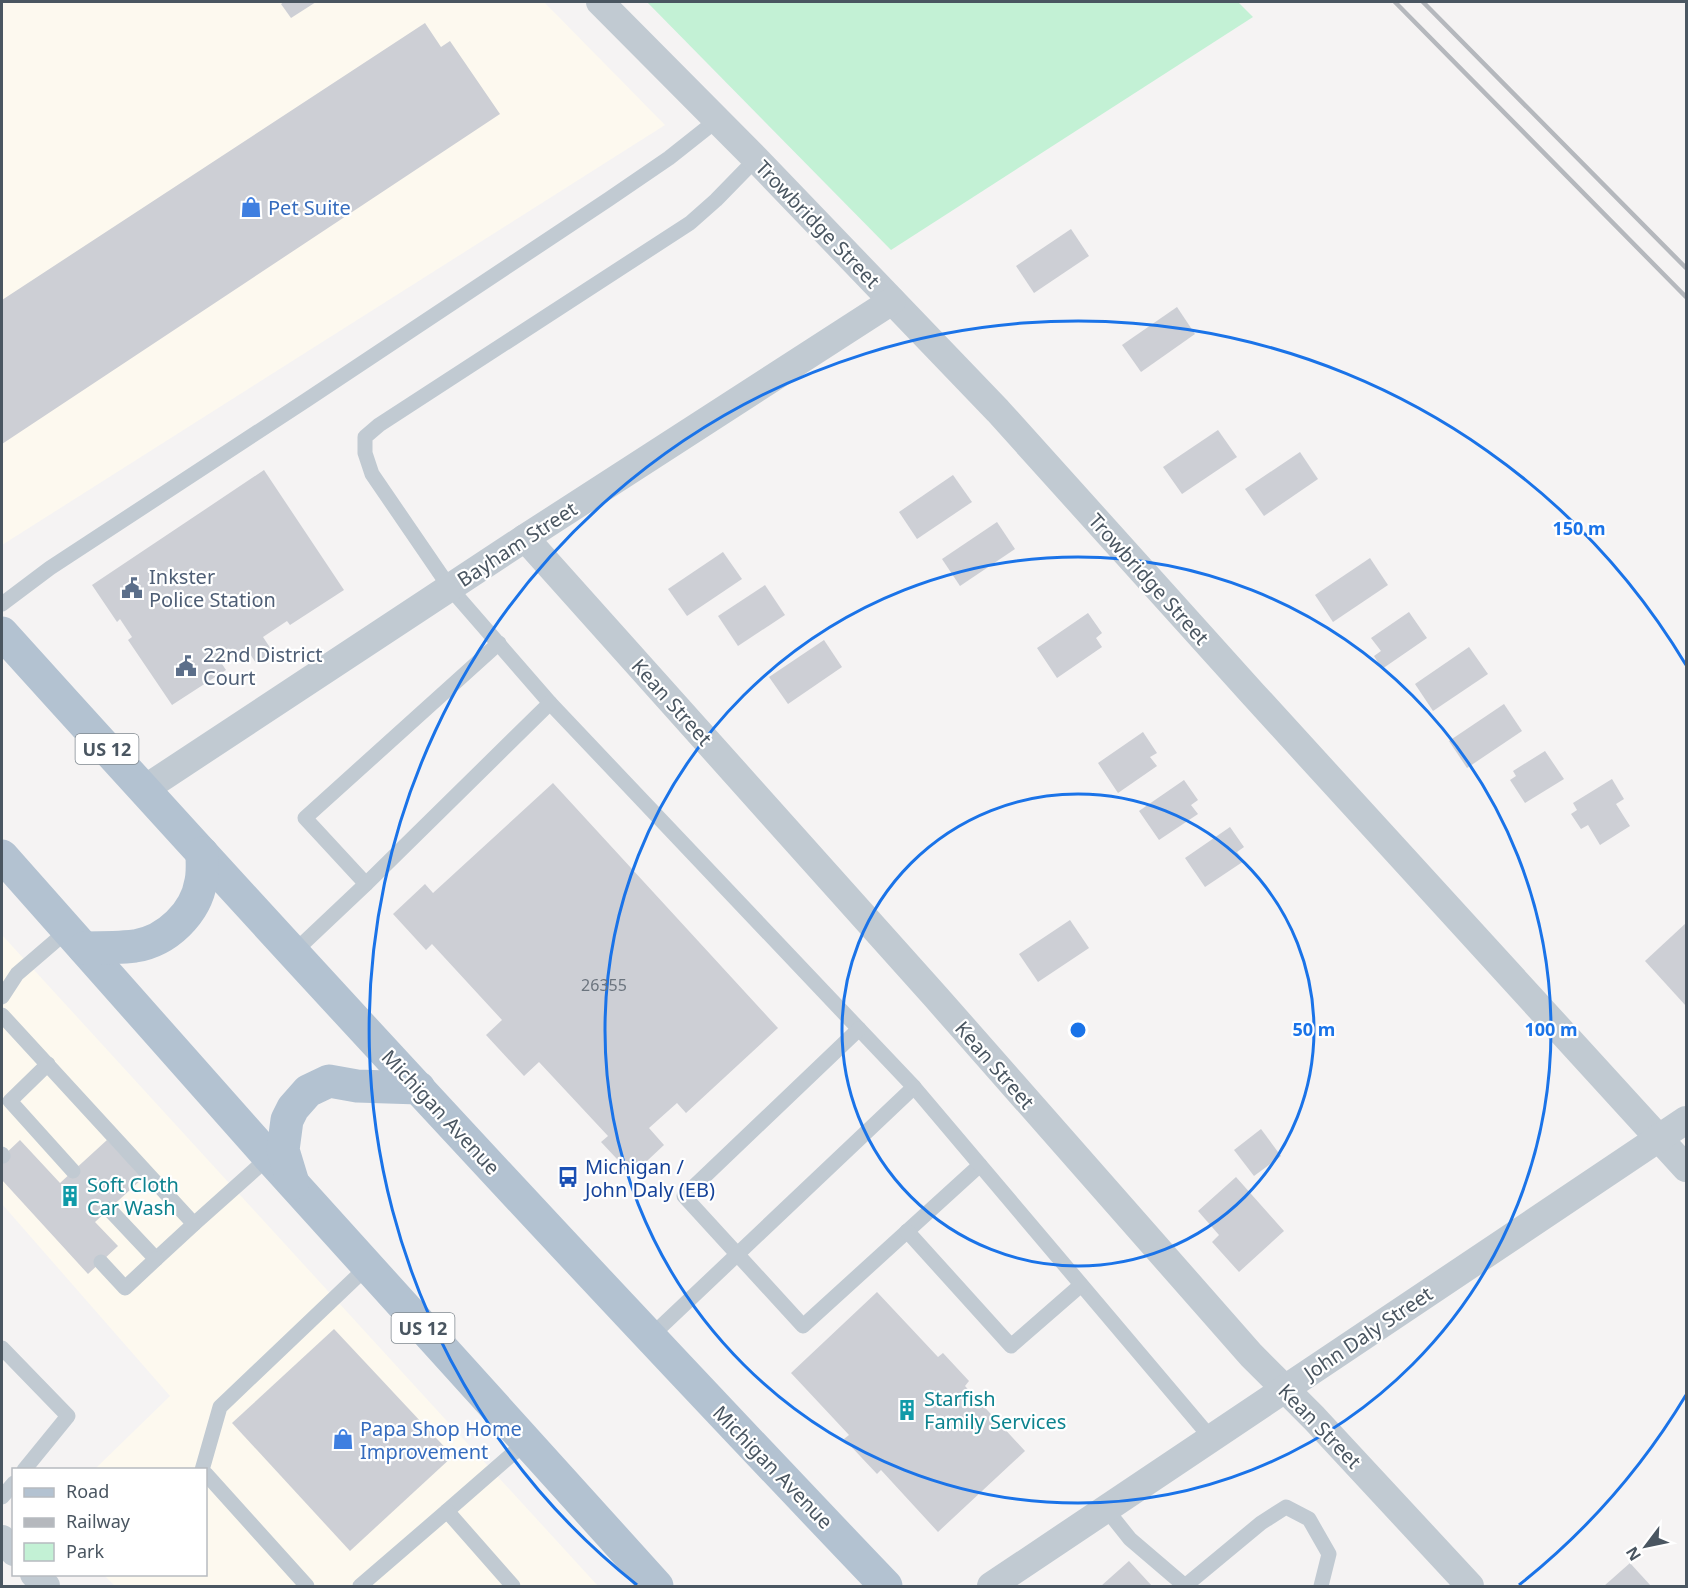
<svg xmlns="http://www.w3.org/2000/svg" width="1688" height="1588" font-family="'Noto Sans',sans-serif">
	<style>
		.commercial { fill: #fdf9ef }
		.green { fill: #c3f1d5 }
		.building { fill: #cdcfd5 }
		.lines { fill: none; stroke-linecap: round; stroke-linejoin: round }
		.lane { stroke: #c1cad2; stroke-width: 15 }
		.street { stroke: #c1cad2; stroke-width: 28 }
		.primary { stroke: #b3c2d1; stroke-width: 33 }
		.rail { stroke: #b5b8bd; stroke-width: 4.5 }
		.ring { fill: none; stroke: #1a73e8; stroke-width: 3 }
		.labels { text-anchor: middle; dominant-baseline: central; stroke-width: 4.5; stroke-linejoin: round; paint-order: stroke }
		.number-label { font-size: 16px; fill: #6b747e }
		.shield { fill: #fff; stroke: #808990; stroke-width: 1.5 }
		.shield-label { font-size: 18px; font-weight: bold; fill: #4a5661 }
		.shop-label { font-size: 20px; fill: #366cbe; stroke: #fff; text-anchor: start }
		.street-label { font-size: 20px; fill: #4a5661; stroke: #fff }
		.service-label { font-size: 20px; fill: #4e5e75; stroke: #fff; text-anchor: start }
		.transit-label { font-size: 20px; fill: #164399; stroke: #fff; text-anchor: start }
		.culture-label { font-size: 20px; fill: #0d838f; stroke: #fff; text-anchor: start }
		.centre { fill: #1a73e8; stroke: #fff; stroke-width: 3 }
		.ring-label { font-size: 18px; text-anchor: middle; font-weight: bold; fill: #1a73e8; stroke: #fff; stroke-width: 4.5; stroke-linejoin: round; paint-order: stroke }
	</style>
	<rect width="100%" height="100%" fill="#f5f3f3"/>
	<!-- commercial -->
	<g class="commercial">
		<polygon points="2,2 544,2 665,125 2,545"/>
		<polygon points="2,935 598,1586 115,1586 104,1575 206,1574 206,1470 95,1469 170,1396 2,1204"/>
	</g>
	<!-- green -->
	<polygon class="green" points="647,2 1238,2 1253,17 891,250"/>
	<!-- building -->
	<g class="building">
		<polygon points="284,2 316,2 291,18 281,4"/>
		<polygon points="425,23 441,47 450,41 500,114 2,444 2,300"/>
		<polygon points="1071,229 1089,256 1034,293 1016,266"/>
		<polygon points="1177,307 1195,334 1141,372 1122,345"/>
		<polygon points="1218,430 1237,457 1182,494 1163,467"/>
		<polygon points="1300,452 1318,479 1264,516 1245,489"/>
		<polygon points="264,470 344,590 290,625 287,621 263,637 273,652 256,663 246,648 222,664 226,670 172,705 128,640 132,637 120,619 117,622 92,585"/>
		<polygon points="953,475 972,502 917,539 899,512"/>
		<polygon points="997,522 1015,549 960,586 942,559"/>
		<polygon points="723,552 742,579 687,616 668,589"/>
		<polygon points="1370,558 1388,585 1333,622 1315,595"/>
		<polygon points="765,585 785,615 738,646 718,616"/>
		<polygon points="1409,612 1427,638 1382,669 1374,656 1381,651 1371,638"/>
		<polygon points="1088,613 1102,633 1096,638 1102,647 1057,678 1037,648"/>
		<polygon points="824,640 842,667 788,704 769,677"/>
		<polygon points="1469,647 1488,674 1433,711 1415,684"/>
		<polygon points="1504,704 1522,731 1467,768 1449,741"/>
		<polygon points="1143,732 1157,753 1150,757 1157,766 1118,793 1098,763"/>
		<polygon points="1545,751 1564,779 1525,803 1510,780 1516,776 1513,771"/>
		<polygon points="1612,779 1624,799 1616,804 1630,826 1600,845 1588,825 1581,829 1571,814 1577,810 1573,803"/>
		<polygon points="1184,780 1198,800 1191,805 1198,814 1159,840 1139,811"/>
		<polygon points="553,783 778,1028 686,1113 677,1103 649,1128 664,1145 632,1175 601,1142 608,1136 539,1062 524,1076 486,1035 502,1020 432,944 426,950 393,914 425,884 433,893"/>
		<polygon points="1230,827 1244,847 1237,852 1244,861 1205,887 1185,858"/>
		<polygon points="1070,920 1089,948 1038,982 1019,954"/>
		<polygon points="1686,923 1686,1006 1645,961"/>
		<polygon points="1261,1129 1281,1156 1254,1176 1234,1150"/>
		<polygon points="20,1140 60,1183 107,1140 143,1178 95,1222 118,1246 88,1274 2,1180 2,1157"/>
		<polygon points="1236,1177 1284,1231 1239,1272 1212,1242 1219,1235 1198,1211"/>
		<polygon points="877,1292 938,1357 943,1353 969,1381 965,1386 1025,1451 938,1532 881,1470 877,1474 844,1439 849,1435 791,1373"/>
		<polygon points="334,1329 453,1456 350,1551 232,1423"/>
		<polygon points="1129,1561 1152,1586 1101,1586"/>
		<polygon points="1630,1563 1651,1586 1604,1586"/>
	</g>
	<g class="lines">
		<!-- lane -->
		<g class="lane">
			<polyline points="2,604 50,568 305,401 609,199 669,158 717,120"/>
			<polyline points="550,703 450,588 372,474 365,453 365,437 379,425 690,223 716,200 756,159"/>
			<polyline points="366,884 305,818 499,643"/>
			<polyline points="294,952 366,884 550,703 914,1087 650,1337"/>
			<polyline points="2,997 17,974 67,931"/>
			<polyline points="2,1015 194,1224 269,1157"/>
			<polyline points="859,1029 684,1196 803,1326 980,1165"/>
			<polyline points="48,1064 10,1101 73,1171"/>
			<polyline points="914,1087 1211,1438"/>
			<polyline points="2,1154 3,1156"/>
			<polyline points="109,1209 156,1259 194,1224"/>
			<polyline points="907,1231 1011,1346 1081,1285"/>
			<polyline points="101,1262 125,1288 156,1259"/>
			<polyline points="2,1348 68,1416 24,1470"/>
			<polyline points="202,1470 220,1407 368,1266"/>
			<polyline points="206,1474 307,1586"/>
			<polyline points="2,1497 14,1483"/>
			<polyline points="1106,1509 1130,1539 1185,1586 1261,1523 1286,1507 1309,1519 1329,1554 1321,1586"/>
			<polyline points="447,1511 526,1442"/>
			<polyline points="360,1586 447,1511 513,1586"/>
		</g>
		<!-- street -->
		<g class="street">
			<polyline points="600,2 756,159 998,411 1253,694 1686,1168"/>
			<polyline points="525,538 936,997 1251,1355 1314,1418 1470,1586"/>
			<polyline points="143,790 525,538 892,301"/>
			<polyline points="2,1539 14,1552"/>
			<polyline points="34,1574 46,1586"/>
			<polyline points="991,1586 1686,1120"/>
		</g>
		<!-- primary -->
		<g class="primary">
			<path d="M2 633C292 954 587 1273 886 1586"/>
			<polyline points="2,856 269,1157 657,1586"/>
			<path d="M84 948C101 948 118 948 135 946 167 941 196 913 201 881 203 872 202 862 202 853"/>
			<polyline points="293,1183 283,1150 287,1120 293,1108 308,1091 329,1081 357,1086 419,1088"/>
		</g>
		<!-- rail -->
		<g class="rail">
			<polyline points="1395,2 1686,297"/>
			<polyline points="1423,2 1686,268"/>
		</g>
	</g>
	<!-- distance rings -->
	<g class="ring">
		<circle cx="1078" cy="1030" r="236"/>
		<circle cx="1078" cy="1030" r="473"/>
		<path d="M1686 1395A709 709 0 0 1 1519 1585M637 1585A709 709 0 1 1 1686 665"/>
	</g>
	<!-- icons -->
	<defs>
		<symbol id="shop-bare" viewBox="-9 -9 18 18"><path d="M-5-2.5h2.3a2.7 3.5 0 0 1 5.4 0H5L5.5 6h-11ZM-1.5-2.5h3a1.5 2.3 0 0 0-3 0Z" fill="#3f7fe0" stroke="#fff" stroke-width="2.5" paint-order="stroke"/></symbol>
		<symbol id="civic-bare" viewBox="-9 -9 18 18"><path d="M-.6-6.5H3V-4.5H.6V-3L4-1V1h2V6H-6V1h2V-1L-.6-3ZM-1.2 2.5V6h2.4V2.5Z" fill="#5c6f8a" stroke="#fff" stroke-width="2.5" paint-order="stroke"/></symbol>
		<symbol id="bus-bare" viewBox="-9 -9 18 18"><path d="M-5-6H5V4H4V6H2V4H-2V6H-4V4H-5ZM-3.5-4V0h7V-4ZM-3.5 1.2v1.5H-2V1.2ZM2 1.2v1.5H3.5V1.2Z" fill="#1a4fb4" stroke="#fff" stroke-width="2.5" paint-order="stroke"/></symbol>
		<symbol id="building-bare" viewBox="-9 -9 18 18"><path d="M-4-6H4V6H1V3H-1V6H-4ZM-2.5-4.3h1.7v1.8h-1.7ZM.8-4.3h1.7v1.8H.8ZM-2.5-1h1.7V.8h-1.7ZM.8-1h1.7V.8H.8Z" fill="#0f9aa8" stroke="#fff" stroke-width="2.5" paint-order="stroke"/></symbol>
	</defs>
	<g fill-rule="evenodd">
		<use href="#shop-bare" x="236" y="192" width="30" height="30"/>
		<use href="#civic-bare" x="117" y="573" width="30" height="30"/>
		<use href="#civic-bare" x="171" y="651" width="30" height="30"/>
		<use href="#bus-bare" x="553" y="1162" width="30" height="30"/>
		<use href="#building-bare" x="55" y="1181" width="30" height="30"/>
		<use href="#building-bare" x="892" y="1395" width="30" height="30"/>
		<use href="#shop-bare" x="328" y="1424" width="30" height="30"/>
	</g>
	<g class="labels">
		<!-- number labels -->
		<g class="number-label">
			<text x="604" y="985">26355</text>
		</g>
		<!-- shield labels -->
		<g class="shield">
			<rect x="75.5" y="734" width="63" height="30" rx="4.5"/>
			<rect x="391.5" y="1313" width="63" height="30" rx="4.5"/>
		</g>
		<g class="shield-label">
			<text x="107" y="749">US 12</text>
			<text x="423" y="1328">US 12</text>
		</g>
		<!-- shop labels -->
		<g class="shop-label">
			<text x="268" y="207">Pet Suite</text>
			<text x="360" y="1428">Papa Shop Home<tspan x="360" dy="23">Improvement</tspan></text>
		</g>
		<!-- street labels -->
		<g class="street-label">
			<text transform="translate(818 224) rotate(46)">Trowbridge Street</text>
			<text transform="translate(517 544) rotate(-33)">Bayham Street</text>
			<text transform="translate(1149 579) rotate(48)">Trowbridge Street</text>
			<text transform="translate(672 702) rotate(48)">Kean Street</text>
			<text transform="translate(995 1065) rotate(49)">Kean Street</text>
			<text transform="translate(441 1112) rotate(47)">Michigan Avenue</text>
			<text transform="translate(1368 1333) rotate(-34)">John Daly Street</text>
			<text transform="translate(1320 1426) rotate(46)">Kean Street</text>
			<text transform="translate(773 1467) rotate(46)">Michigan Avenue</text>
		</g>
		<!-- service labels -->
		<g class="service-label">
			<text x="149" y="576">Inkster<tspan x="149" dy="23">Police Station</tspan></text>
			<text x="203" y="654">22nd District<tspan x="203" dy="23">Court</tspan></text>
		</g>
		<!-- transit labels -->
		<g class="transit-label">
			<text x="585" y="1166">Michigan /<tspan x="585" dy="23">John Daly (EB)</tspan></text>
		</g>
		<!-- culture labels -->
		<g class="culture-label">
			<text x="87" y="1184">Soft Cloth<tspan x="87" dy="23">Car Wash</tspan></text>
			<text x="924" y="1398">Starfish<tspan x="924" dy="23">Family Services</tspan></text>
		</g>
	</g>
	<circle cx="1078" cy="1030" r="9" class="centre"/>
	<g class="ring-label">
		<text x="1579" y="535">150 m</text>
		<text x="1314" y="1036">50 m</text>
		<text x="1551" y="1036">100 m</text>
	</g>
	<!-- border -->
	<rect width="1688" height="1588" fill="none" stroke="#4a5661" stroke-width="6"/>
	<!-- legend -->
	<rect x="12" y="1468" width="195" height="108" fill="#ffffff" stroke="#b7bbc0" stroke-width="1.5"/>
	<rect x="24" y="1488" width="30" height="9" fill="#b3c2d1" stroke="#b7bbc0" stroke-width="1.5"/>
	<text x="66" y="1498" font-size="18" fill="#4a5661">Road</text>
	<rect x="24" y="1518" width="30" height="9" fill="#b5b8bd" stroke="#b7bbc0" stroke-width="1.5"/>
	<text x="66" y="1528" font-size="18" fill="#4a5661">Railway</text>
	<rect x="24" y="1543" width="30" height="18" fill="#c3f1d5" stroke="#b7bbc0" stroke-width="1.5"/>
	<text x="66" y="1558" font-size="18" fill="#4a5661">Park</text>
	<!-- north arrow -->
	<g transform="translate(1646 1546) rotate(238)" stroke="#ffffff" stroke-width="4.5" paint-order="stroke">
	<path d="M0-4.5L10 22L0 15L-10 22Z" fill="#4a5661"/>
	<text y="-9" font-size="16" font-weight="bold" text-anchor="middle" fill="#4a5661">N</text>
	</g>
</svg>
